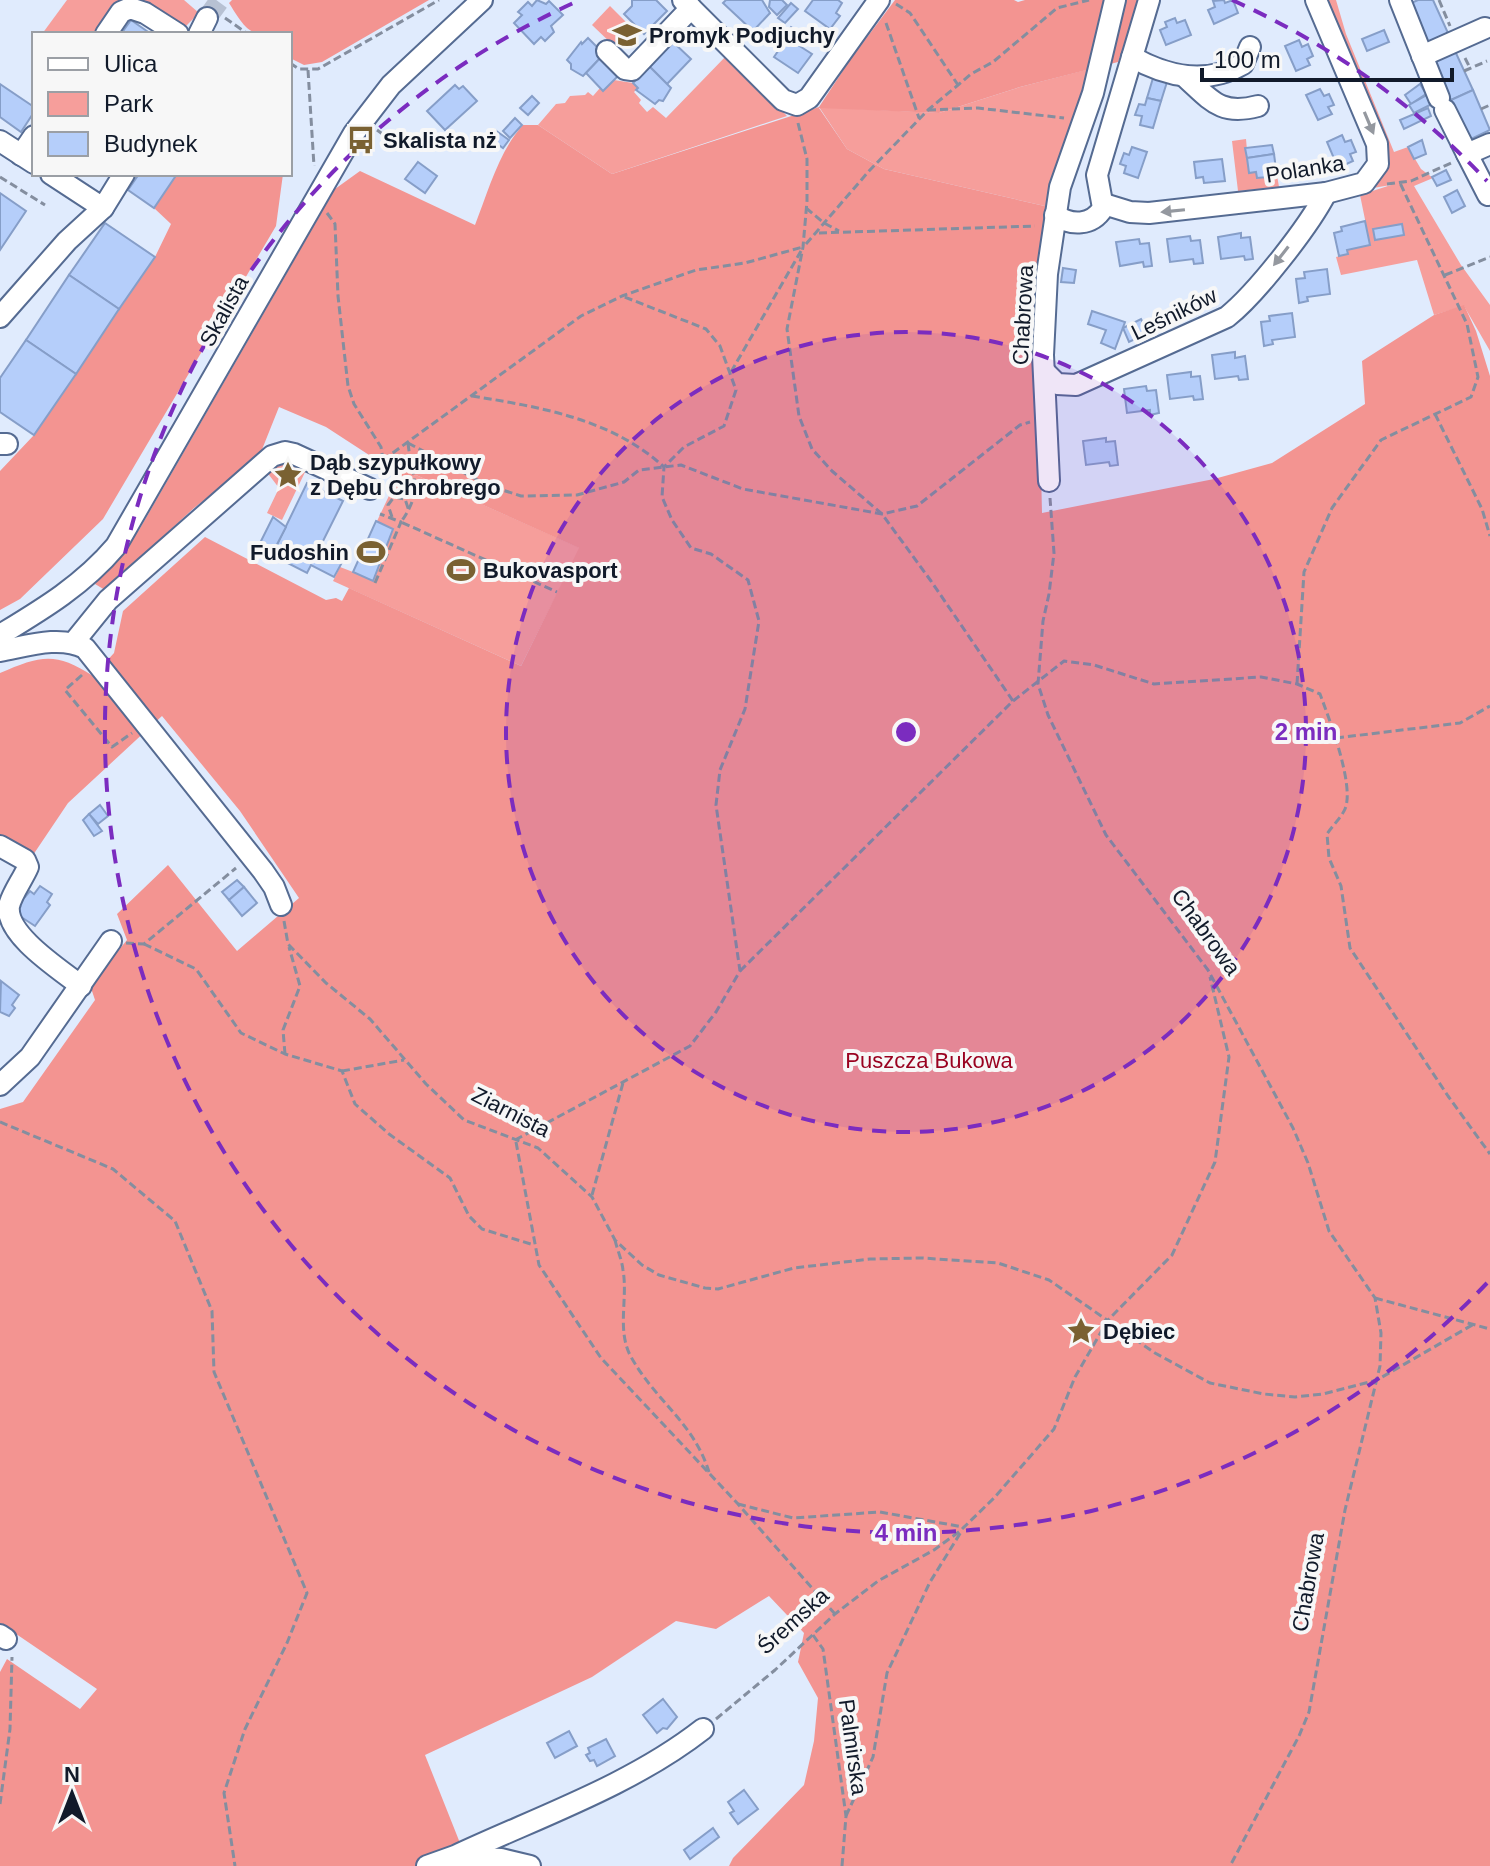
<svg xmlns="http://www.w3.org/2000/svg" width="1490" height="1866" font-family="Arial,sans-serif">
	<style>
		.green { fill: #f69e9b }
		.forest { fill: #f39491 }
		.building { fill: #b5cefa; stroke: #869ec8; stroke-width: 2 }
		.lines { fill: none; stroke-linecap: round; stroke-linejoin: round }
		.minor-tunnel { stroke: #b7c1d3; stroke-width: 20; stroke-dasharray: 20 10; stroke-linecap: butt }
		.minor-casing { stroke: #556b92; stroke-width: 24 }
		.path { stroke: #848e9f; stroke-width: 3; stroke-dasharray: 8 4; stroke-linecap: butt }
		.minor { stroke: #fff; stroke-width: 20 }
		.oneway { fill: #94989f }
		.ring { fill: none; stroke: #7b2cbf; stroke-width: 4; stroke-dasharray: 14 10 }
		.labels { text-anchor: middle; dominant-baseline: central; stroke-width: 8; stroke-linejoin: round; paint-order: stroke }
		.poi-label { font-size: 22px; font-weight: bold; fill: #111a2a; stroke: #f7f7f7; text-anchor: start }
		.street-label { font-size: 22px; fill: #111a2a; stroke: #f7f7f7 }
		.park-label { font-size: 22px; fill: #99011f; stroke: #f7f7f7 }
		.centre { fill: #7b2cbf; stroke: #f7f7f7; stroke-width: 4 }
		.ring-label { font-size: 24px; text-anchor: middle; font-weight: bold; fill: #7b2cbf; stroke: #f7f7f7; stroke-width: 8; stroke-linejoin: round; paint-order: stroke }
	</style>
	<rect width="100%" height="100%" fill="#e0ebfd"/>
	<!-- green -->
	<g class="green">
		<polygon points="67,0 119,0 95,34 42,34"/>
		<polygon points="137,0 184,0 199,13 185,27"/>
		<polygon points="1316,0 1336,0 1346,34 1394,152 1408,147 1421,169 1433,178 1414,186 1461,265 1490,305 1490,351 1464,306 1434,315 1417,260 1341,275 1336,257 1347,254 1347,250 1370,244 1360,195 1391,185 1373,188 1378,174"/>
		<polygon points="610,6 632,28 614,46 592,25"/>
		<polygon points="727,55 787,116 612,174 538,125 556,104 565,103 570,96 585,95 588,92 593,96 600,88 604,90 614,80 633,83 638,88 634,92 641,100 639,103 647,112 653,107 666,118"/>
		<polygon points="1097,67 1049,207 884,169 847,149 819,107 939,113 1020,87"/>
		<polygon points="1246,139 1249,173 1256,172 1257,178 1268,177 1268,171 1276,169 1279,187 1238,191 1232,141"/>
		<polygon points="285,461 307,468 282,520 267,513 279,488 263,467"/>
		<polygon points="416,475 580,548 521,666 333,581 340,567 353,572 395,483"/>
	</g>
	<!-- forest -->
	<g class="forest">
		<path d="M232 0H429L322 62 304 65 290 58V34C250 34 251 38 229 3Z"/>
		<path d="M895 0H1014L1018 2 1025 0H1139L1118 62 1020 87 939 113 819 108 847 149 884 169 1049 207 1039 378 1042 513 1214 479 1272 463 1365 404 1362 361 1434 315 1464 305 1476 331 1490 376V1866H729L733 1858 804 1785 814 1741 818 1698 798 1662 804 1633 769 1596 716 1629 676 1621 592 1677 425 1755 460 1843 473 1866H0V1672L7 1659 80 1709 97 1689 0 1623V1109L23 1102 95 1000 90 985 127 940 117 914 168 865 237 951 299 898 240 811 162 716 68 803 31 858 0 839V673C40 656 55 651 93 676L114 653 123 611 205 537 326 600 336 598 342 601 349 588 521 666 579 548 416 475 406 479 326 427 279 407 259 457 194 508 105 590 95 584 139 530 335 189 360 171 475 225C488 192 499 151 523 125H538L612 174 819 107 850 60Z"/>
		<polygon points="177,174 283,174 276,226 103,519 20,599 0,610 0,471 34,435 155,257 171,224 154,208"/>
	</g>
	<!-- building -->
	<g class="building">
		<polygon points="537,0 546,4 549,1 563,15 551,26 554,32 545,41 541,37 534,44 514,23 522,15 518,12 528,2 532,6"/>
		<polygon points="632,0 656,0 667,11 644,34 624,14 632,6"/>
		<polygon points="726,0 762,0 770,13 753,31 723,3"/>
		<polygon points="770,0 782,0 787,5 777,15 769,7"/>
		<polygon points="813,0 838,0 842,3 836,13 840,16 830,29 805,11"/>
		<polygon points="1224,0 1225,3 1233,0 1238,13 1214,24 1208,10 1215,7 1213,1"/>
		<polygon points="1418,0 1433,0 1448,33 1426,43 1409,4"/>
		<polygon points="791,3 798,9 785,23 778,18"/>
		<polygon points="1175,18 1177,23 1185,20 1191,35 1166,45 1160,30 1167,27 1165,22"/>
		<polygon points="131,20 151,34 121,34"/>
		<polygon points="791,27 804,36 798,45 812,54 798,73 774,57 787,38 784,36"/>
		<polygon points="1384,30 1389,42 1367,51 1362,39"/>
		<polygon points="588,38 604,54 583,76 571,69 571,64 567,60 581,42 582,44"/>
		<polygon points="1299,40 1302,47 1308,44 1313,56 1307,59 1310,65 1296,71 1285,46"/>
		<polygon points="673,42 691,59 667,84 649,66"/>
		<polygon points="1455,51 1473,90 1451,100 1434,61"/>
		<polygon points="604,54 622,72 603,91 586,73"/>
		<polygon points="649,66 671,88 663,101 659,100 655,104 636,90 638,88 633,83"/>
		<polygon points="1153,78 1167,82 1161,101 1147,98"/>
		<polygon points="0,84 34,107 34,112 21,132 0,117"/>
		<polygon points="1420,84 1426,94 1411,104 1405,95"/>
		<polygon points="455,85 459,89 463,86 477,101 445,130 427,111"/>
		<polygon points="1320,89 1324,96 1329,94 1334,105 1328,107 1332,114 1318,120 1306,95"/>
		<polygon points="1473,90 1490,130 1469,140 1451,100"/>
		<polygon points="1427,95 1432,104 1414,113 1409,105"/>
		<polygon points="532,96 539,103 528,115 520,108"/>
		<polygon points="1147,98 1161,101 1153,128 1140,125 1142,116 1135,115 1139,104 1145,105"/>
		<polygon points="1428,108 1431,116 1404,129 1400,120"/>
		<polygon points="515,118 522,125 510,138 503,131"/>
		<polygon points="495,130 509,140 503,148 489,138"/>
		<polygon points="1342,135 1345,142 1351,140 1356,152 1350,154 1353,161 1338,168 1327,142"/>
		<polygon points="1422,140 1426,154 1414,159 1408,147"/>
		<polygon points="1272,145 1274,154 1247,158 1245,148"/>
		<polygon points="1132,147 1147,152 1138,178 1124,173 1126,166 1120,164 1124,153 1129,155"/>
		<polygon points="1274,154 1276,169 1268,171 1268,177 1257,178 1256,172 1249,173 1247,158"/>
		<polygon points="1222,159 1225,181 1204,183 1203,177 1196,178 1194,162"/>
		<polygon points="418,162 437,176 425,193 405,179"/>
		<polygon points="1446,170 1451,180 1437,186 1432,177"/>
		<polygon points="139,174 177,174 154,208 128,190"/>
		<polygon points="1457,190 1465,206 1452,213 1444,197"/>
		<polygon points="0,193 26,211 0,250"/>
		<polygon points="1365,221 1370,245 1347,250 1348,254 1339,256 1334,233 1342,231 1341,227"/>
		<polygon points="105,223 155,257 119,309 69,275"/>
		<polygon points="1402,224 1404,235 1375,240 1373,229"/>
		<polygon points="1241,233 1241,238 1250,237 1253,259 1245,260 1244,256 1221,259 1218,237"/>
		<polygon points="1190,236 1191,241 1200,240 1203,263 1194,264 1193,259 1170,262 1167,239"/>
		<polygon points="1139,239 1140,244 1149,243 1152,266 1144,267 1143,262 1120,266 1116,242"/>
		<polygon points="1063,268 1076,270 1074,283 1061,282"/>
		<polygon points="1327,269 1330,294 1307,297 1308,301 1299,303 1296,279 1305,278 1304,272"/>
		<polygon points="69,275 119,309 76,374 26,340"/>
		<polygon points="1092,311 1125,322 1115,349 1101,343 1106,330 1088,324"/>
		<polygon points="1292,313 1295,337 1272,340 1273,344 1264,346 1261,322 1270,321 1269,316"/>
		<polygon points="1141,319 1148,333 1129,342 1123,328"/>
		<polygon points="26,340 76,374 34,435 0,412 0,378"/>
		<polygon points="1235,352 1235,358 1245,356 1248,379 1239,380 1238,376 1215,379 1212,355"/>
		<polygon points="1191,372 1191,377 1200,376 1203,399 1194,400 1193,396 1170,399 1167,375"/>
		<polygon points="1146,386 1147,391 1156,390 1159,413 1150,415 1150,410 1127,413 1124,389"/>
		<polygon points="1106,438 1106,442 1115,441 1118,465 1110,466 1109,462 1086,465 1083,441"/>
		<polygon points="307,483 343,501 321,545 345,557 334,577 311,565 307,573 272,555"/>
		<polygon points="273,517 286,527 272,554 258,547"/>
		<polygon points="376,521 393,529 373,581 353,572"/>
		<polygon points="100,805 108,816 98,824 89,814"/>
		<polygon points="89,814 102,831 94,836 83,820"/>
		<polygon points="237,880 244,887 229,900 222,892"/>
		<polygon points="40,886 52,894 47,902 50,905 35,926 15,913 20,907 15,904 21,895 25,897 30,891 34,894"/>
		<polygon points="244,887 257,903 242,916 229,900"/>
		<polygon points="1,981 19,995 12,1005 15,1008 9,1016 0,1012"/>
		<polygon points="663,1699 677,1717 667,1729 663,1728 657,1733 643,1715"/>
		<polygon points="569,1731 577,1746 555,1758 547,1743"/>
		<polygon points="606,1739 615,1756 597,1766 594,1760 590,1761 586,1755 590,1753 588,1748"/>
		<polygon points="744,1790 758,1809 738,1824 730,1813 734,1811 728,1802"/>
		<polygon points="713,1828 719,1837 690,1859 684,1850"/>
	</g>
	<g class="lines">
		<!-- minor-tunnel -->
		<polyline class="minor-tunnel" points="207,18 220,0"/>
		<defs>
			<g id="minor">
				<polyline points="683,0 783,100 797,105 809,98 879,0"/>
				<polyline points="1400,0 1439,98"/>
				<polyline points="106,34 121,12 130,8 145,13 178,34"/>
				<polyline points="199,34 207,18"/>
				<polyline points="607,51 625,69 632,70 691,8"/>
				<polyline points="1422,56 1485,28"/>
				<path d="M1132 57C1167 77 1207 85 1243 64L1250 47"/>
				<path d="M1184 76C1211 100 1220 116 1258 106"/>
				<polyline points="1445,110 1467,154 1490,144"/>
				<polyline points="0,141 34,163"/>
				<polyline points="1467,154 1488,195"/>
				<polyline points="21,155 34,136"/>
				<polyline points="51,174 103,208 124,174"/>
				<polyline points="1104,204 1130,212 1149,213 1326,193 1364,183 1378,164 1377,144 1316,0"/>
				<path d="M1055 215C1071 226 1092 226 1103 208L1097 175 1149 0"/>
				<polyline points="0,317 67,241 103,208"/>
				<path d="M1044 371 1057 384 1076 385 1227 317C1257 293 1309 226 1326 193"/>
				<polyline points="0,444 7,444"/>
				<polyline points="1049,481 1043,355 1047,274 1060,187 1093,93 1115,0"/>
				<path d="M0 635C43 609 83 585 116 546L354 133 391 85 482 0"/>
				<polyline points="74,642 108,600 272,456 285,452 294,454 370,489"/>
				<path d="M0 651C27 646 60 635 85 648L263 871 274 887 281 905"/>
				<path d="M0 846 25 860 28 867C23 879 12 893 9 906 5 935 61 970 81 986"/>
				<polyline points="0,1085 30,1057 111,941"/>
				<polyline points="0,1635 6,1639"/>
				<polyline points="459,1857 501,1859 530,1866"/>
				<path d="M427 1866 455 1856C538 1817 630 1786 703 1729"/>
			</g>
		</defs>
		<!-- minor casing -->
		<use href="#minor" class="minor-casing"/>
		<!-- path -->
		<g class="path">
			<polyline points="1439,0 1450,26"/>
			<polyline points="896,4 910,13 958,85"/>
			<polyline points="225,18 248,34"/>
			<polyline points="886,23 919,118"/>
			<polyline points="1465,58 1470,68"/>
			<polyline points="290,63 299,69 318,69 439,0"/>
			<polyline points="308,70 314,166"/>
			<polyline points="1464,71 1487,61"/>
			<polyline points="1481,109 1490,105"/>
			<polyline points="928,110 978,108 1064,118"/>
			<polyline points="798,123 807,159 807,201 803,247 787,329 799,416 812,449 832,471 882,514 931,581 1013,701"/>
			<polyline points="377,130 395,143"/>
			<polyline points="0,177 45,205"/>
			<polyline points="1387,184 1411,181 1451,163"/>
			<polyline points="806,208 824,223 839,231"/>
			<polyline points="327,213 335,224 338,296 348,386 354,404 381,447 383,460 378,472"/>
			<polyline points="819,233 1035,226"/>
			<polyline points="806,244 869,171 928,110 958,85 971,74 993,62 1057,8 1089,0"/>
			<polyline points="1445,275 1490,257"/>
			<polyline points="731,372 801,251"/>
			<path d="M472 396C540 407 612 419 664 467"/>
			<polyline points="1435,414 1482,509 1490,536"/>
			<polyline points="408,443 487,485 521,496 577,495 624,482 639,470 681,465 743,489 882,514 917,506 1020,425 1030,422"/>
			<path d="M408 443C412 479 424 489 401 522L557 592"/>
			<polyline points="383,460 581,316 622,296 696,270 745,263 803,247"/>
			<polyline points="1050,498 1054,553 1049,594 1043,621 1038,684 1048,715 1106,835 1208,970 1293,1128 1308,1163 1329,1231 1375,1298 1381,1333 1380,1366 1345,1510 1309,1712 1299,1736 1230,1866"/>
			<polyline points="392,517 388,505 394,497 405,499 409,511"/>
			<polyline points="375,583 401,522 380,514"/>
			<polyline points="82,675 65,690 112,747 132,733"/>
			<polyline points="1297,684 1304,572 1332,508 1381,440 1471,397 1478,377 1467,324 1400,183"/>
			<polyline points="1336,738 1460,723 1490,706"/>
			<polyline points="284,921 288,944 326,983 370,1019 426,1084 464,1120 538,1148 592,1197 615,1240 642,1265 659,1275 705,1288 718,1289 794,1268 870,1259 922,1258 998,1263 1049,1280 1155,1353 1210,1383 1264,1394 1295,1397 1323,1394 1377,1380 1474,1324"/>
			<polyline points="126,943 144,944 236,868"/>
			<polyline points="144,944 196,969 241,1033 285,1054 342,1071 355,1104 389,1134 450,1178 469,1216 482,1229 534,1245"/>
			<path d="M740 971 1013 701 1064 661 1094 665 1154 684 1261 677 1297 684 1320 694C1329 718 1355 786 1345 809 1341 818 1332 826 1327 834L1329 858 1341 886 1350 948 1448 1096 1490 1154"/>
			<polyline points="285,1054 283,1030 300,986 289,947"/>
			<polyline points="342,1071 404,1060"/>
			<polyline points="0,1122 113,1169 175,1221 212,1311 214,1372 307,1593 287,1643 245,1729 224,1793 235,1866"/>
			<polyline points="515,1140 690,1046 716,1012 740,971 716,805 720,770 745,709 759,621 748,580 711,554 691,548 672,520 662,497 664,467 684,447 724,426 736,390 720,346 706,329 622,296"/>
			<polyline points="516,1142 539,1265 601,1358 738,1504 835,1614"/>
			<polyline points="592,1195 623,1083"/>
			<path d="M615 1240C617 1249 622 1260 623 1270 628 1298 617 1329 630 1355 654 1400 693 1421 709 1472"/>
			<polyline points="1375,1298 1490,1329"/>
			<polyline points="738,1504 793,1518 880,1512 963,1527"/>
			<polyline points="813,1635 823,1649 846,1816 842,1866"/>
			<polyline points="716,1719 775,1670 835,1614 878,1581 934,1550 960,1531 994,1498 1054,1429 1075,1377 1108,1320 1172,1255 1215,1162 1229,1057 1210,977"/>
			<polyline points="0,1804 10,1729 12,1657"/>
			<polyline points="846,1816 873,1757 887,1673 930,1582 961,1532"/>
		</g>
		<!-- minor -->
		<use href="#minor" class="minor"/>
	</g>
	<!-- one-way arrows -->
	<defs><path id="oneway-solid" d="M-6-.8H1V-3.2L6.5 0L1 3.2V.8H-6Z" transform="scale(2)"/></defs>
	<g class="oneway">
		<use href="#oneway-solid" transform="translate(1369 123) rotate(67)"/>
		<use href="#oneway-solid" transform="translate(1173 211) rotate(174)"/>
		<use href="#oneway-solid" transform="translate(1281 256) rotate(128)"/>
	</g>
	<!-- distance rings -->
	<circle cx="906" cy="732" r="400" fill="#7b2cbf" fill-opacity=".12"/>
	<g class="ring">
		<circle cx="906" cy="732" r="400"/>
		<path d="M1487 1283A801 801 0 1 1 580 0M1232 0A801 801 0 0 1 1487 181"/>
	</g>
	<!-- icons -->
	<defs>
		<symbol id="school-bare" viewBox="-9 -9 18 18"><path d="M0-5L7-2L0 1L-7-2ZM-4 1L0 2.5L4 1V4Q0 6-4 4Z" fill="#7a6132" stroke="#f7f7f7" stroke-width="2.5" paint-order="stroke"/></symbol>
		<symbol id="bus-bare" viewBox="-9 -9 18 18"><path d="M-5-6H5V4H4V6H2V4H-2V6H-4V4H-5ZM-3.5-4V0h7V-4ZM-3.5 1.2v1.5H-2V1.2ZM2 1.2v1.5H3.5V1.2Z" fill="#7a6132" stroke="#f7f7f7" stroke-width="2.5" paint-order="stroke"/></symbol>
		<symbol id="sight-bare" viewBox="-9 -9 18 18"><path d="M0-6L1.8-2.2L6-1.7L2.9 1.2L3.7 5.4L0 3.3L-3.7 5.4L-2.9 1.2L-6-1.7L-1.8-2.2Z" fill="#7a6132" stroke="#f7f7f7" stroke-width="2.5" paint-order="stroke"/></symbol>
		<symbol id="stadium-bare" viewBox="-9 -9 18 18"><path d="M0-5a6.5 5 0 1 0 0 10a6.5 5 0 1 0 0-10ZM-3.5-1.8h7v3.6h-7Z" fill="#7a6132" stroke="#f7f7f7" stroke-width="2.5" paint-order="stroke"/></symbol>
	</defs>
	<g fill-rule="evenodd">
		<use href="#school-bare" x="607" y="15" width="40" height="40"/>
		<use href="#bus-bare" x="341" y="120" width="40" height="40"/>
		<use href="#sight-bare" x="268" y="455" width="40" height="40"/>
		<use href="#stadium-bare" x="351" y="532" width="40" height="40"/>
		<use href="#stadium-bare" x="441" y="550" width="40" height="40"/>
		<use href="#sight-bare" x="1061" y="1311" width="40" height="40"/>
	</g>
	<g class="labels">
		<!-- poi labels -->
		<g class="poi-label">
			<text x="649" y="35">Promyk Podjuchy</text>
			<text x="383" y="140">Skalista nż</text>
			<text x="310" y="462">Dąb szypułkowy<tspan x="310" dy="25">z Dębu Chrobrego</tspan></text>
			<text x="349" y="552" text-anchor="end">Fudoshin</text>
			<text x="483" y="570">Bukovasport</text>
			<text x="1103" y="1331">Dębiec</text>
		</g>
		<!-- street labels -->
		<g class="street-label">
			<text transform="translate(1305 169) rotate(-9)">Polanka</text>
			<text transform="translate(224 311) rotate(-61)">Skalista</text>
			<text transform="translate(1174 314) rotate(-26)">Leśników</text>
			<text transform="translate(1023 315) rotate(-87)">Chabrowa</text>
			<text transform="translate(1206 932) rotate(54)">Chabrowa</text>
			<text transform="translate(511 1112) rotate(27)">Ziarnista</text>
			<text transform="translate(1308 1582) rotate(-80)">Chabrowa</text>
			<text transform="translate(793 1621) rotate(-42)">Śremska</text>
			<text transform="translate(853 1747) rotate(82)">Palmirska</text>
		</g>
		<!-- park labels -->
		<g class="park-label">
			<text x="929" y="1060">Puszcza Bukowa</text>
		</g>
	</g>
	<circle cx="906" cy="732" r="12" class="centre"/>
	<g class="ring-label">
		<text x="1306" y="740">2 min</text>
		<text x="906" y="1541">4 min</text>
	</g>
	<!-- legend -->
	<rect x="32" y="32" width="260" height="144" fill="#f7f7f7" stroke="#9b9fa5" stroke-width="2"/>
	<rect x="48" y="58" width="40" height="12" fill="#ffffff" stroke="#9b9fa5" stroke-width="2"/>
	<text x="104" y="72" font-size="24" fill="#111a2a">Ulica</text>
	<rect x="48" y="92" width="40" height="24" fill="#f69e9b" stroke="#9b9fa5" stroke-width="2"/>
	<text x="104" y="112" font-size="24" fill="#111a2a">Park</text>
	<rect x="48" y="132" width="40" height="24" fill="#b5cefa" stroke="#9b9fa5" stroke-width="2"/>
	<text x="104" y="152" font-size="24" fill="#111a2a">Budynek</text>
	<!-- north arrow -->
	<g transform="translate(72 1794)" stroke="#f7f7f7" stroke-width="6" paint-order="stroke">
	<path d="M0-6L14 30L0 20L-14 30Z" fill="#111a2a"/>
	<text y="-12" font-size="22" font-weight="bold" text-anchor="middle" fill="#111a2a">N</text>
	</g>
	<!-- scale -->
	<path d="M1202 68v12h250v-12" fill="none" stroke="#111a2a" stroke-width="4"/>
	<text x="1214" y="68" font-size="24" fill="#111a2a" stroke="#f7f7f7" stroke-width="6" paint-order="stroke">100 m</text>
</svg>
